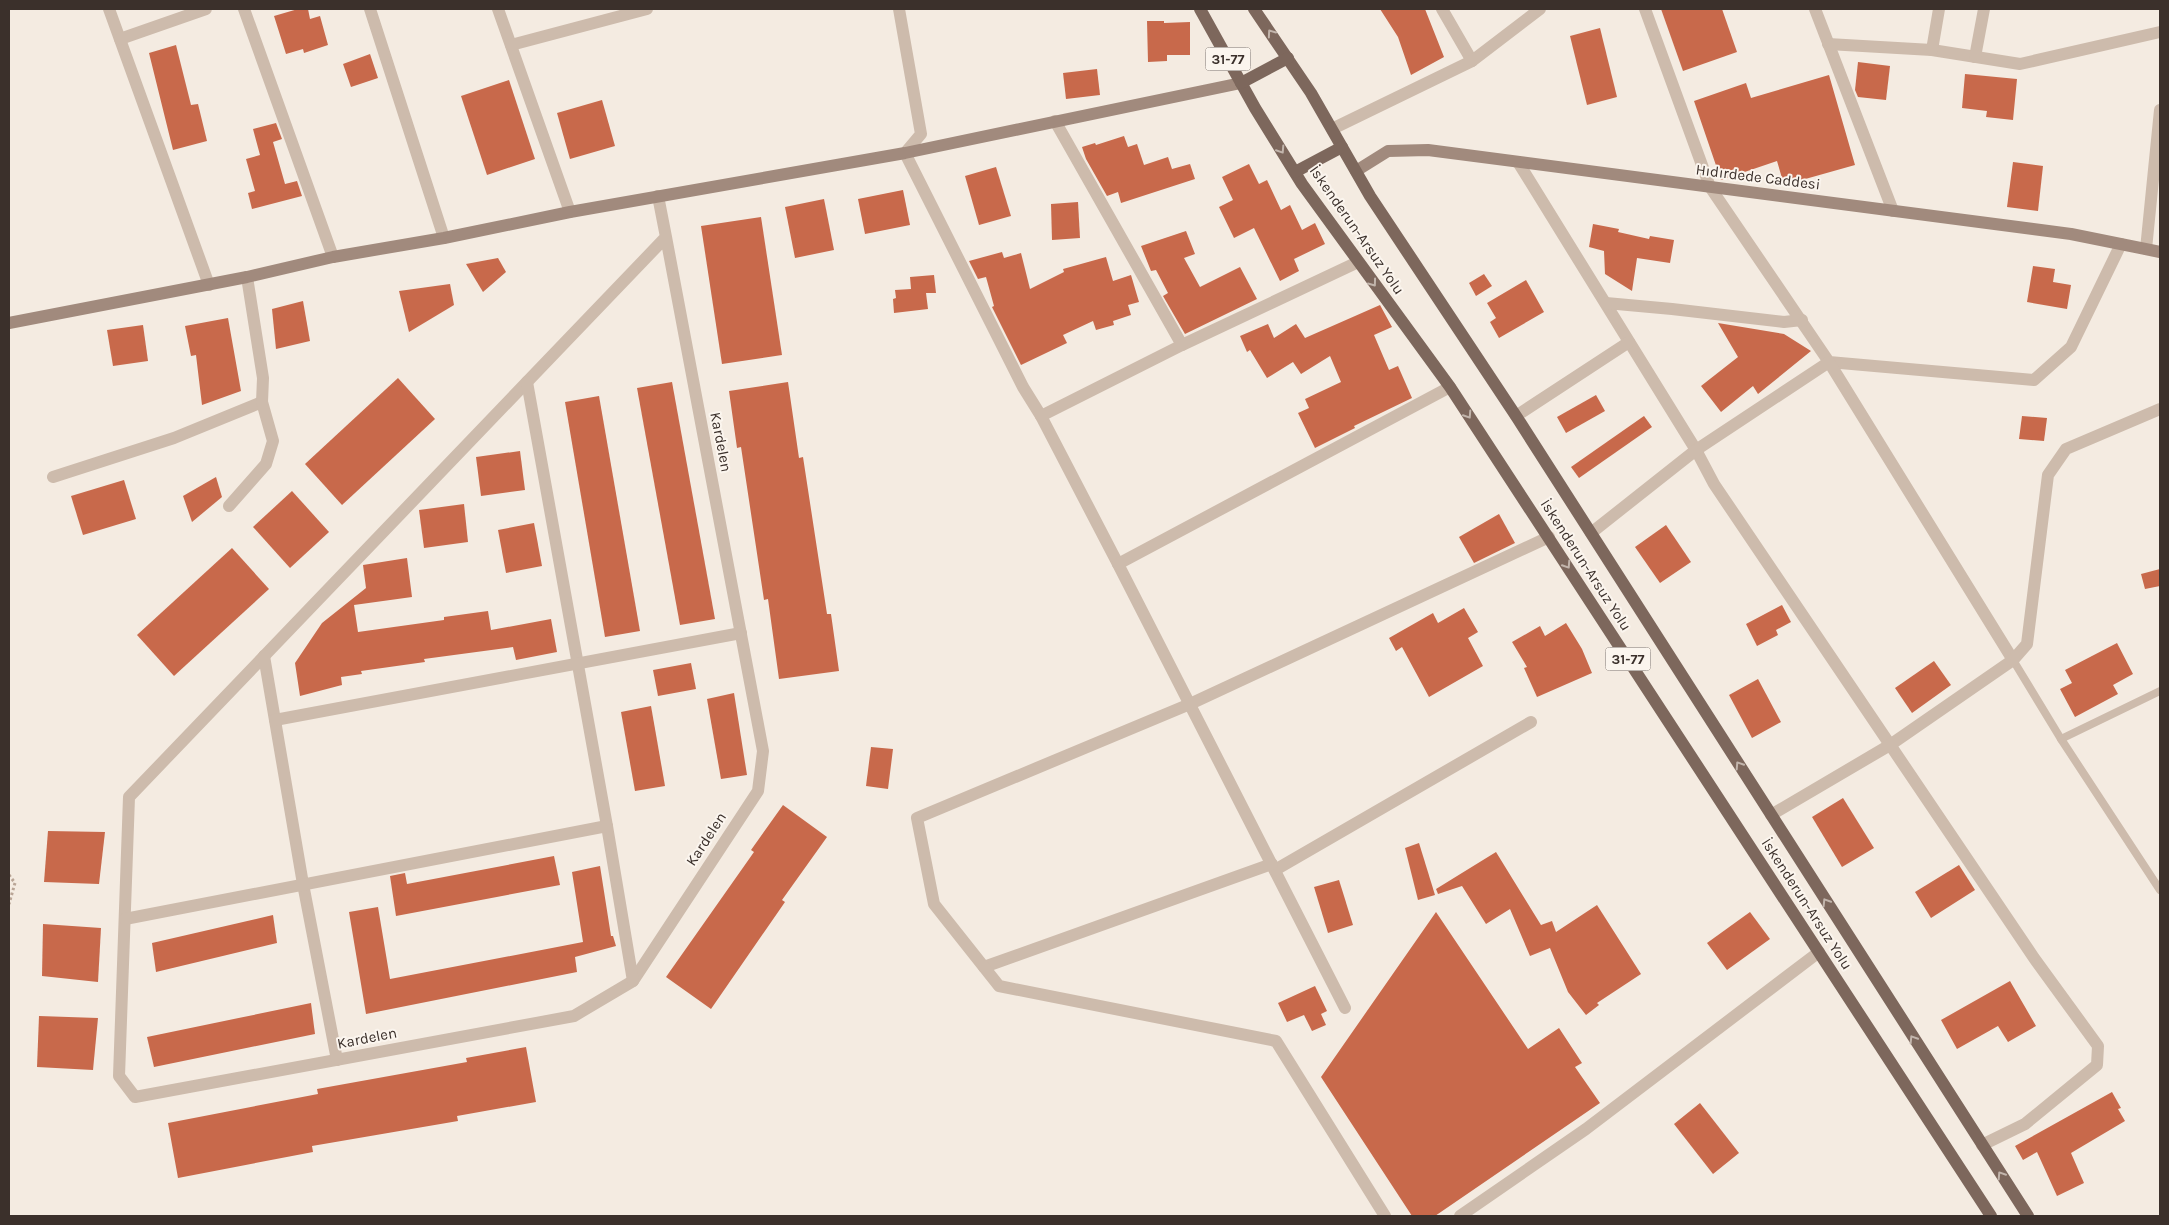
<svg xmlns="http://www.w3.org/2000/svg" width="2169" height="1225" font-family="Karla,sans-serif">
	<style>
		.building { fill: #c8694b }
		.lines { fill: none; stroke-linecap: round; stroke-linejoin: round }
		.path { stroke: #b9a596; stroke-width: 3; stroke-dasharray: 2.5 2.5; stroke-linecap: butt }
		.lane { stroke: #cdbbac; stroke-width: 8 }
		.street { stroke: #cdbbac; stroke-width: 12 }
		.secondary { stroke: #a18a7d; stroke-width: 12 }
		.primary { stroke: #7d675c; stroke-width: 12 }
		.oneway { stroke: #c2b5ac }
		.labels { text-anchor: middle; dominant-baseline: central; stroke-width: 4; stroke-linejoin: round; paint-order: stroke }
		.shield { fill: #fbf5ee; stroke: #756b66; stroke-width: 1 }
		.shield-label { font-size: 14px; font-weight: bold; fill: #3b302b }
		.street-label { font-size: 15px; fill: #3b302b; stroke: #fbf5ee }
	</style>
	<rect width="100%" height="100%" fill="#f4ebe1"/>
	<!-- building -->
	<g class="building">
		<polygon points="298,9 308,9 310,19 320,16 328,45 304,53 303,49 286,54 274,16"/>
		<polygon points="1380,9 1425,9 1444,57 1411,75 1398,37"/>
		<polygon points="1661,9 1722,9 1737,52 1683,71"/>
		<polygon points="1147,21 1164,21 1164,23 1190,22 1190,55 1167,55 1167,61 1148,62"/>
		<polygon points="1600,28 1617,97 1587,105 1570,36"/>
		<polygon points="176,45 191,105 198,104 207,141 173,150 149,53"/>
		<polygon points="370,54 378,78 351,87 343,64"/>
		<polygon points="1858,62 1890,66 1886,100 1858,97 1855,90"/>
		<polygon points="1097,69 1100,95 1066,99 1063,73"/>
		<polygon points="1965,74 2017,79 2013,120 1986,117 1987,111 1962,108"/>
		<polygon points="1829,75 1855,165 1784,185 1777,161 1721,180 1694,101 1746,83 1751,98"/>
		<polygon points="509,80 535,159 487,175 461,96"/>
		<polygon points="602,100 615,146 570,159 557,113"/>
		<polygon points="276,123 282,139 273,142 285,184 297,181 302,196 252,209 248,193 255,191 246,159 260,155 253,129"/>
		<polygon points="1124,136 1128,147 1137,144 1144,165 1168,157 1172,169 1190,164 1195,179 1121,203 1118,192 1107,196 1086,159 1082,147 1095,143 1096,145"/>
		<polygon points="2013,162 2043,166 2038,211 2007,207"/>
		<polygon points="1249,164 1259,184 1267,180 1281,210 1290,205 1302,230 1315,223 1325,244 1294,259 1299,271 1280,281 1254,228 1234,238 1219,207 1233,200 1222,177"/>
		<polygon points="996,167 1011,216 979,225 965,176"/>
		<polygon points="903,190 910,225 865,234 858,199"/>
		<polygon points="824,199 834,250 795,258 785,207"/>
		<polygon points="1078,202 1080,238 1052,240 1051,204"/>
		<polygon points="761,217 782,355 722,364 701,226"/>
		<polygon points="1593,224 1619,229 1618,232 1649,239 1650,236 1674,240 1670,263 1637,258 1632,291 1605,274 1604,251 1589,247"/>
		<polygon points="1186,231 1195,254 1184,258 1200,287 1240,267 1257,299 1185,334 1163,296 1168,293 1156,270 1151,271 1141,246"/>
		<polygon points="1002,252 1004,258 1021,253 1030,289 1064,272 1063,269 1106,257 1113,281 1131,275 1139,302 1128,305 1131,315 1113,321 1114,325 1096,330 1093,321 1063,335 1067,343 1021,365 992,307 994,306 986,277 978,279 969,261"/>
		<polygon points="498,258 506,272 483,292 466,264"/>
		<polygon points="2033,266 2055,269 2053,282 2071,285 2067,309 2027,302"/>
		<polygon points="1484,274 1492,286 1476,296 1469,283"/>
		<polygon points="934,275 936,293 926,293 928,309 894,313 893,299 896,298 895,290 911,289 910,277"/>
		<polygon points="1526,280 1544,312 1499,338 1490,322 1496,318 1487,303"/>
		<polygon points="450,284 454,305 409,332 399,291"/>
		<polygon points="303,301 310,341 276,349 272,309"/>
		<polygon points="1380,305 1392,327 1374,335 1389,370 1398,366 1412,398 1354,426 1355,428 1315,448 1298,413 1309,408 1305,399 1341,382 1330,356 1301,374 1293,362 1267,378 1250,350 1247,352 1240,336 1268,324 1274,338 1296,324 1305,338"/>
		<polygon points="228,318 241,391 202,405 196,355 191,356 185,326"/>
		<polygon points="1718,323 1784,334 1811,351 1758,394 1753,386 1721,412 1701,386 1738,357"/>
		<polygon points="143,325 148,361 113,366 107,330"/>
		<polygon points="398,378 435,419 342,505 305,464"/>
		<polygon points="672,382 715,619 680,625 637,388"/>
		<polygon points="788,382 799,458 803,457 827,614 831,614 839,671 779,679 768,599 764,600 741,447 737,448 729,391"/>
		<polygon points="1596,395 1605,411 1566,433 1557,417"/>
		<polygon points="599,396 640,631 605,637 565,402"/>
		<polygon points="1644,416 1652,427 1579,478 1571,467"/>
		<polygon points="2022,416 2047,418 2044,441 2019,439"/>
		<polygon points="520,451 525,490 481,496 476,457"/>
		<polygon points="216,477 222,497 192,522 183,496"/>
		<polygon points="124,480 136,519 83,535 71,496"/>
		<polygon points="292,491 329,532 290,568 253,527"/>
		<polygon points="464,504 468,542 424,548 419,510"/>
		<polygon points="1499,514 1515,543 1474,563 1459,537"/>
		<polygon points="534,523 542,566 506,573 498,530"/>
		<polygon points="1666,525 1691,562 1660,583 1635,547"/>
		<polygon points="232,548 269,589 174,676 137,635"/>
		<polygon points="407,558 412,597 354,605 358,632 444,620 444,617 488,611 491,630 551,619 557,652 516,660 513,647 424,659 425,662 361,671 362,674 341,677 342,685 300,696 295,663 322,623 366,588 363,565"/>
		<polygon points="2160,569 2160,586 2145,589 2141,574"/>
		<polygon points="1782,605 1791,622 1776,630 1778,635 1757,646 1746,624"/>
		<polygon points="1464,608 1478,632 1468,638 1483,666 1429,697 1402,647 1396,651 1389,638 1433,613 1438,623"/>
		<polygon points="1566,623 1582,649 1592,673 1537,697 1524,668 1527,667 1512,642 1540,626 1545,636"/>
		<polygon points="2117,643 2133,674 2113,685 2118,694 2075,717 2060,689 2072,683 2065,670"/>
		<polygon points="1934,661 1951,685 1912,713 1895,688"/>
		<polygon points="691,663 696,689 658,696 653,670"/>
		<polygon points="1758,679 1781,722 1752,738 1729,695"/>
		<polygon points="734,693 747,775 721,779 707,699"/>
		<polygon points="651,706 665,786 635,791 621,712"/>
		<polygon points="871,747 893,749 888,789 866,786"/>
		<polygon points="1843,798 1874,848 1842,867 1812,817"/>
		<polygon points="783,805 827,837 782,900 785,902 711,1009 666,977 754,852 751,850"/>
		<polygon points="48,831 105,832 99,884 44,882"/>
		<polygon points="1419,843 1435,895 1418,900 1405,848"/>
		<polygon points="1496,852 1541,925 1552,921 1556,932 1597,905 1641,974 1597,1003 1599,1005 1586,1015 1568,992 1550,948 1530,956 1510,909 1486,924 1462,886 1438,894 1436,889"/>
		<polygon points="554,856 560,885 396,916 390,876 405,873 407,884"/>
		<polygon points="1959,865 1975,890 1931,918 1915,892"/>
		<polygon points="600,866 611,936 613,936 616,946 575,957 577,972 366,1014 349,912 378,907 390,979 583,942 572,872"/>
		<polygon points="1339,880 1353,925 1328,933 1314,887"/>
		<polygon points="1436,912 1528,1049 1559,1028 1582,1063 1575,1067 1600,1103 1435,1216 1412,1216 1321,1077"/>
		<polygon points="1750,912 1770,939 1727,970 1707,943"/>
		<polygon points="273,915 277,943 156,972 152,943"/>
		<polygon points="43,924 101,928 98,982 42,976"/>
		<polygon points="2010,981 2036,1026 2008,1042 1998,1026 1957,1049 1941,1020"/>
		<polygon points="1315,986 1327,1011 1321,1014 1326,1025 1312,1031 1304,1015 1287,1022 1278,1003"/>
		<polygon points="311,1003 315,1034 154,1067 147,1037"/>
		<polygon points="39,1016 98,1018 93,1070 37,1067"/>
		<polygon points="526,1047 536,1102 457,1116 458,1121 312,1146 313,1152 178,1178 168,1123 318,1094 317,1089 467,1062 466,1058"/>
		<polygon points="2112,1092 2121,1108 2118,1109 2125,1121 2071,1153 2084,1183 2057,1196 2037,1152 2023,1160 2015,1146"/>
		<polygon points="1700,1103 1739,1153 1713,1174 1674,1124"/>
	</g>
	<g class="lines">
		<!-- path -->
		<polyline class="path" points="9,875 15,883 9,904"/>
		<!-- lane -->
		<g class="lane">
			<polyline points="2013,660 2061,739 2160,890"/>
			<polyline points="2061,739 2160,691"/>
		</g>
		<!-- street -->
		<g class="street">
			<polyline points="109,9 209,285"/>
			<polyline points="244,9 333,257"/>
			<polyline points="370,9 444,238"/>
			<polyline points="498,9 570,212"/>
			<polyline points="899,9 921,134 905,153 1023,387 1041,416 1118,564 1345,1008"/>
			<polyline points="1442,9 1472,61"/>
			<polyline points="1645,9 1710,187 1829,362 2034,380 2071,347 2121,244"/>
			<polyline points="1815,9 1893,211"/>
			<polyline points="120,39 206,9"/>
			<polyline points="1828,44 1932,50 2020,64 2160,32"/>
			<polyline points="511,45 647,9"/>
			<polyline points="1932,50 1939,9"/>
			<polyline points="1975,57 1984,9"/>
			<polyline points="1055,121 1182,345"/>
			<polyline points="1332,129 1472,61 1540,9"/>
			<polyline points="1518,162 1696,450 1714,484 2034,958 2098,1046 2097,1065 2025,1124 1982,1145"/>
			<polyline points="658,196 666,237 763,751 758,791 633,981 574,1016 135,1097 119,1076 129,797 666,237"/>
			<polyline points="2146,249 2160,110"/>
			<polyline points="1606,303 1672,309 1784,322 1802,320"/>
			<polyline points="527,382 607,826 633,981"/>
			<polyline points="1041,416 1182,345 1358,262"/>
			<polyline points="1516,416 1629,342"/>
			<polyline points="53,477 174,438 262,402"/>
			<polyline points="229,506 266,464 273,441 262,402 263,378 247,277"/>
			<polyline points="1591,533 1696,450 1829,362 2013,660"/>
			<polyline points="1118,564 1450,387"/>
			<polyline points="264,656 303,884 337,1060"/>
			<polyline points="275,720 741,633"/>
			<polyline points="1771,815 1890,745 2013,660 2027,644 2048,475 2066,449 2160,409"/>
			<polyline points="1275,870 1531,722"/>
			<polyline points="125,919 607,826"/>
			<polyline points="984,967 1272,864"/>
			<polyline points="1385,1216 1276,1041 999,986 934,904 917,818 1190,704 1549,537"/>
			<polyline points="1460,1216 1586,1129 1819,952"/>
		</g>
		<!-- secondary -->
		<g class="secondary">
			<polyline points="1356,171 1388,151 1428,150 2071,234 2160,252"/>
			<polyline points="9,323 247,277 333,257 444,238 570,212 905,153 1241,83"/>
		</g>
		<!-- primary -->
		<g class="primary">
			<polyline points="1200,9 1255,108 1302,184 1450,387 1991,1216"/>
			<polyline points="1254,9 1311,93 1370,196 1516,416 2028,1216"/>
			<polyline points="1241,83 1288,58"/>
			<polyline points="1295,172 1342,147"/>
		</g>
	</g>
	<!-- one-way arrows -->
	<defs><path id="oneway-chevron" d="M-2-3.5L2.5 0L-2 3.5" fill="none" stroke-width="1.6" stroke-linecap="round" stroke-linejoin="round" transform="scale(1.25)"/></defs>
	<g class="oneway">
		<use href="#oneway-chevron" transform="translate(1271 33) rotate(-125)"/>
		<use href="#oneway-chevron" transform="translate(1281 150) rotate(57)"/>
		<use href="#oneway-chevron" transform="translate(1373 283) rotate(54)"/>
		<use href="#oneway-chevron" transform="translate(1468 415) rotate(57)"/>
		<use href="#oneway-chevron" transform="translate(1567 565) rotate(57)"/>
		<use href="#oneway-chevron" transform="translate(1739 765) rotate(-123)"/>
		<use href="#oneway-chevron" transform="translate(1826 902) rotate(-122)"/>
		<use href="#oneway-chevron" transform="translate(1913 1039) rotate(-122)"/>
		<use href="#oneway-chevron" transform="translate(2001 1175) rotate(-123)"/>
	</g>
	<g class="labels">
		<!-- shield labels -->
		<g class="shield">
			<rect x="1205.5" y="47.5" width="45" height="23" rx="4"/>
			<rect x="1605.5" y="647.5" width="45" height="23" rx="4"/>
		</g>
		<g class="shield-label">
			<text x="1228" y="59">31-77</text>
			<text x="1628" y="659">31-77</text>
		</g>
		<!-- street labels -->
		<g class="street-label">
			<text transform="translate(1758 177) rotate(7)">Hıdırdede Caddesi</text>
			<text transform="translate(1357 230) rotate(55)">İskenderun-Arsuz Yolu</text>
			<text transform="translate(721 442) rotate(79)">Kardelen</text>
			<text transform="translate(1586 565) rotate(57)">İskenderun-Arsuz Yolu</text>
			<text transform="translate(706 839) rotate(-57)">Kardelen</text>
			<text transform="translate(1807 904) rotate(57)">İskenderun-Arsuz Yolu</text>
			<text transform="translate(367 1038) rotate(-11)">Kardelen</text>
		</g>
	</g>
	<!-- border -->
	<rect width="2169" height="1225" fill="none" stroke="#3b302b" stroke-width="20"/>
</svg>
